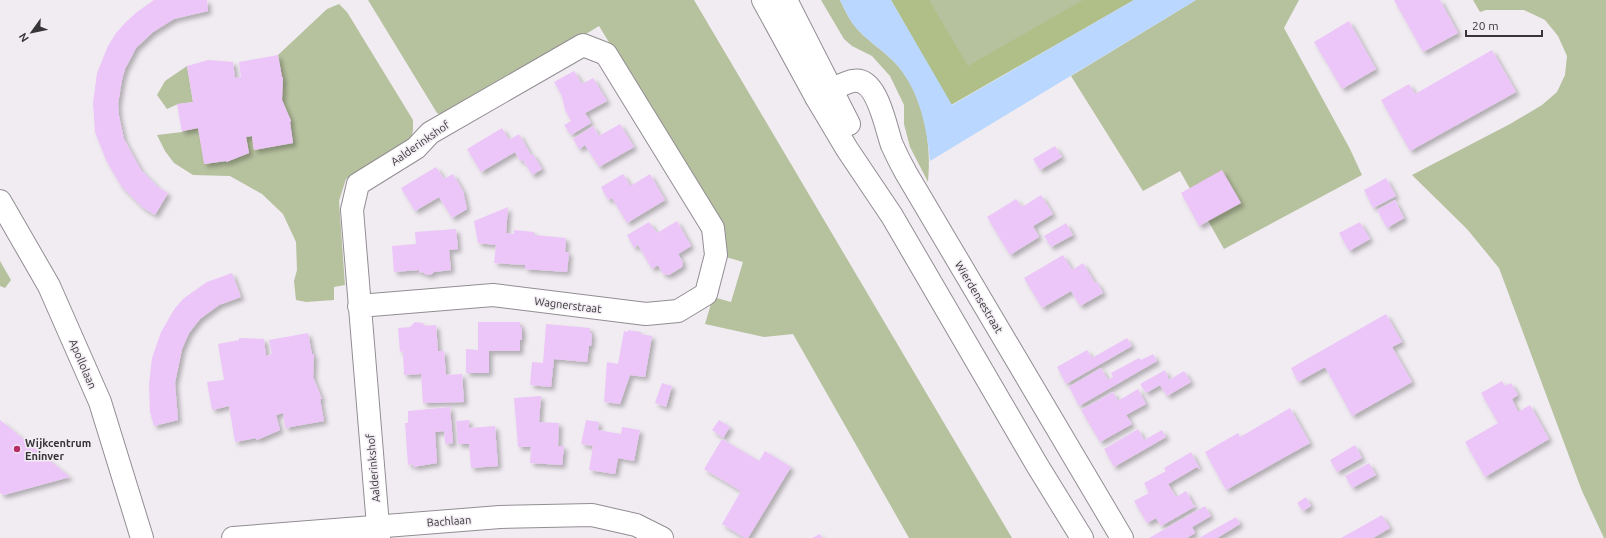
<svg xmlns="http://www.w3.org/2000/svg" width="1606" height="538" font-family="Ubuntu,sans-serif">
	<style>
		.green { fill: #b6c19e }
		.forest { fill: #afbf87 }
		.water { fill: #bad8ff }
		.building { fill: #ecc6f8; filter: url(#shadow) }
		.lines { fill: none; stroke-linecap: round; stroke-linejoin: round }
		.street-casing { stroke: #928d93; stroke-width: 24 }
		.secondary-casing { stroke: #928d93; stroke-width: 24 }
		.street { stroke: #fff; stroke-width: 22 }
		.secondary { stroke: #fff; stroke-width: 22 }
		.poi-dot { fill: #b62c68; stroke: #f1ecf2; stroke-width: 1.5 }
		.labels { text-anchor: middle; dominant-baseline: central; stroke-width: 3; stroke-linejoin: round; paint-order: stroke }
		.street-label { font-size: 11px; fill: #373538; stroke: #f1ecf2 }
		.poi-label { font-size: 11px; font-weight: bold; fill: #373538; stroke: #f1ecf2; text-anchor: start }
	</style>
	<defs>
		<filter id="shadow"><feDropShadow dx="3.5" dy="3.5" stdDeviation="2" flood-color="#0004"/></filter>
	</defs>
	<rect width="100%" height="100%" fill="#f1ecf2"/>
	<!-- green -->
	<g class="green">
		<polygon points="368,0 694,0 1012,538 909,538 793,334 764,337 705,324 713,297 731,302 743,262 726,257 726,239 723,228 599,26 449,118 437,113"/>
		<path d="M821 0H840C844 8 848 17 853 24 865 40 885 51 898 66 924 97 932 144 928 182L910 147 904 124V105L890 76 872 56 852 46 844 39Z"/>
		<polygon points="912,0 1114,0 962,86"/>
		<polygon points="1196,0 1299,0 1284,28 1350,149 1362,175 1224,249 1180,171 1143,191 1071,76"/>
		<polygon points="1473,0 1606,0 1606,538 1604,538 1582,491 1499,268 1467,229 1412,175 1510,124 1542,105 1557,92 1565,75 1567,56 1558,36 1545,20 1524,10 1486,10 1480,12"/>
		<polygon points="339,4 347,12 413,120 413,130 411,141 346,179 339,201 345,285 334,287 334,300 306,302 296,300 294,281 297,270 296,242 283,214 262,194 230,176 193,175 174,163 165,151 157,135 182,132 183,131 198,128 205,164 226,161 227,162 249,153 246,137 252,136 254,150 293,143 290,122 291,121 282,100 283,77 282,77 278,55 327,9"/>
		<polygon points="187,66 193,102 178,104 167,109 157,95 165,81"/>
		<polygon points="0,261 11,280 5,288 0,286"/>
	</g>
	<!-- forest -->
	<polygon class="forest" points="891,0 929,0 968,66 1083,0 1134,0 951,105"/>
	<!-- water -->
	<path class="water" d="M840 0H891L952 105 1134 0H1196L930 161C927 128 920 93 898 66 885 51 865 40 853 24 848 17 844 8 840 0Z"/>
	<!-- building -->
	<g class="building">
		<polygon points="154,0 207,0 208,11 174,19 153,32 136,48 125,69 122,80 118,104 119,116 124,139 141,170 158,187 168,193 155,215 142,207 121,186 106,160 95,132 93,103 97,73 108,46 116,33 126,22 137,12"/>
		<polygon points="1394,0 1440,0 1458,33 1423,52"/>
		<polygon points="1349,21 1376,69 1342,89 1314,42"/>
		<polygon points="1492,50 1516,92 1410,151 1381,100 1409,84 1415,94"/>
		<polygon points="278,55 282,77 283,77 282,100 291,121 290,122 293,143 254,150 252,136 246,137 249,153 226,162 226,161 204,164 198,128 183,131 182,132 177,104 193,102 187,66 208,60 233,62 235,78 241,77 239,62"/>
		<polygon points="574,71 582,84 593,78 607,101 585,113 591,123 571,135 564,125 571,121 565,110 562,96 554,82"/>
		<polygon points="620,124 634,147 599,167 585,145 579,149 573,139 593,126 599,136"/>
		<polygon points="502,128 509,140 519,134 531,155 533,154 542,169 532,175 523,160 520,161 515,152 481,172 467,149"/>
		<polygon points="1055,146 1062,157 1040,170 1033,159"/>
		<polygon points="436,167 444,179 453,174 463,191 467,209 452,218 439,197 415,211 401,188"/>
		<polygon points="1222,170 1241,203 1199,226 1181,193"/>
		<polygon points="623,174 630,185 632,185 650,174 665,200 627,223 612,198 608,200 601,187"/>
		<polygon points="1386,178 1396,196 1373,208 1364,190"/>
		<polygon points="1041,195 1053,214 1033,226 1039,237 1010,255 987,217 1016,199 1022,207"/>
		<polygon points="1395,200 1404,218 1387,228 1377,210"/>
		<polygon points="508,207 506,233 514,234 514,230 534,232 534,235 566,238 565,252 569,252 567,272 525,269 525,265 494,263 496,245 478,243 474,221"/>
		<polygon points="677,221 691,246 678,254 683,262 682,267 669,275 663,274 658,265 652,269 638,245 634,248 627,235 649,222 657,233"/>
		<polygon points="1360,222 1370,239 1349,251 1339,233"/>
		<polygon points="1066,223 1073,235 1051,247 1044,236"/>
		<polygon points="456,229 458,249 449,250 451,270 434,272 432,274 426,275 423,272 419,273 419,270 394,272 392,246 416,244 415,232"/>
		<polygon points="1063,255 1072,270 1083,263 1095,283 1097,282 1103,293 1080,306 1071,291 1042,308 1024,278"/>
		<polygon points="232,273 241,297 219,305 200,319 189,333 182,349 175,383 178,420 154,426 150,412 149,385 152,358 161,332 175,308 184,298 207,282"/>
		<polygon points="1386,314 1402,342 1392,347 1412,382 1352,416 1325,367 1298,382 1291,368"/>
		<polygon points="415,322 423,323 425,326 436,325 438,351 444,351 446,375 462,374 464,402 423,403 421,374 404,375 403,351 400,352 398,328 410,327"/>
		<polygon points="478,322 520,322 520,327 522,327 522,340 520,340 520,351 489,351 489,373 466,373 466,349 478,350"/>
		<polygon points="546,324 590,328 590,333 592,333 591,346 589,346 587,362 554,359 551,387 530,385 532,362 543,363"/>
		<polygon points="628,330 641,332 641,334 652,336 645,377 630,375 620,404 604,402 607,362 618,364 624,331 628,332"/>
		<polygon points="308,333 312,354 314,354 313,377 322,399 320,399 324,421 285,428 283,413 276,415 280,430 257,440 256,438 235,442 229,406 212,410 207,382 224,380 218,344 239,340 239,338 264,339 266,356 272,354 269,340"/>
		<polygon points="1127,338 1132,346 1066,384 1057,367 1087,350 1092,358"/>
		<polygon points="1153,354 1157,361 1079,406 1069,387 1101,368 1108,380 1113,377 1111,373 1139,358 1141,360"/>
		<polygon points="1165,370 1169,380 1184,371 1191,382 1167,396 1160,385 1146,393 1140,384"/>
		<polygon points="1502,381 1505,386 1511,383 1518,395 1512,399 1518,412 1530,405 1549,439 1485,477 1465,442 1498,423 1481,393"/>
		<polygon points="662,383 672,386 666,407 655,403"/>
		<polygon points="1138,389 1146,404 1126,415 1132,424 1100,442 1081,410 1113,392 1118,401"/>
		<polygon points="541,396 539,422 559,423 558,446 564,446 562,465 530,463 531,447 518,447 514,398"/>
		<polygon points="450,407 453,443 445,444 444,431 435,432 437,463 413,467 413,464 408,465 405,423 408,423 408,411"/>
		<polygon points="1290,408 1310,443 1226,490 1205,452 1238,433 1240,437"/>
		<polygon points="0,420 70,477 4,495 0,493"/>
		<polygon points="469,420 469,428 495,426 498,466 471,468 469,444 458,444 456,421"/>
		<polygon points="586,420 599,422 598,430 621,434 622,427 640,430 634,461 618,458 615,474 589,470 593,446 581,444"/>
		<polygon points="719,420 730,427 723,438 712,430"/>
		<polygon points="1138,429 1144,440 1162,430 1166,437 1114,467 1104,449"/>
		<polygon points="722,439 759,461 765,451 791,467 748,538 745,538 722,524 741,491 704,469"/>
		<polygon points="1355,445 1362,458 1337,472 1330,460"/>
		<polygon points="1191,452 1200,469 1197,467 1168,484 1176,497 1186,491 1194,506 1196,505 1196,506 1161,526 1156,518 1147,523 1134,501 1149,493 1144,483 1166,471 1164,468"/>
		<polygon points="1369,463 1376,475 1352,488 1345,476"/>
		<polygon points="1306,497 1311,506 1303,511 1297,503"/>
		<polygon points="1205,506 1211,516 1192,527 1195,533 1187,538 1149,538"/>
		<polygon points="1382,515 1390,528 1373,538 1341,538"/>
		<polygon points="1236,517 1240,524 1217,538 1199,538"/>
		<polygon points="820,534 822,538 812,538"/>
	</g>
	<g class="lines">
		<defs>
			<g id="street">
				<path d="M816 97C826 93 844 82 853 81 878 76 886 130 892 145 896 154 901 164 906 173L1122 538"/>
				<polyline points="359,306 493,295 646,314 678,311 706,294 716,255 713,228 606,54 583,45 430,133 416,148 358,184 352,210 379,538"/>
				<polyline points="233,538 500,517 592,515 636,525 662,538"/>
			</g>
			<g id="secondary">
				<polyline points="763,0 816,97 847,149 892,216 1037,465 1082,538"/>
				<polyline points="786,0 849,124"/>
				<polyline points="0,201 49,286 100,402 142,538"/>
			</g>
		</defs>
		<!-- street casing -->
		<use href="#street" class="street-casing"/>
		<!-- secondary casing -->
		<use href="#secondary" class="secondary-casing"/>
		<!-- street -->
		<use href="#street" class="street"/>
		<!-- secondary -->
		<use href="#secondary" class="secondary"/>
	</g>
	<!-- markers -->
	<circle class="poi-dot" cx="17" cy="449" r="4"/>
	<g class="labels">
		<!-- street labels -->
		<g class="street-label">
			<text transform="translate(420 143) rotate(-35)">Aalderinkshof</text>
			<text transform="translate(979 297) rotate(59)">Wierdensestraat</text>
			<text transform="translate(568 305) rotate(7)">Wagnerstraat</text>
			<text transform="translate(83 364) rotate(67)">Apollolaan</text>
			<text transform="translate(373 468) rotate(-95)">Aalderinkshof</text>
			<text transform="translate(449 521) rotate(-4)">Bachlaan</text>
		</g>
		<!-- poi labels -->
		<g class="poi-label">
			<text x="25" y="443">Wijkcentrum<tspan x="25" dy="13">Eninver</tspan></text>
		</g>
	</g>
	<!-- north arrow -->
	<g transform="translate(32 32) rotate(237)" stroke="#f1ecf2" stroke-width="3" paint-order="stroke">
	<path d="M0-3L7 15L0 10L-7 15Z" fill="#373538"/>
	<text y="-6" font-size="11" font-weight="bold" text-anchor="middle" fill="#373538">N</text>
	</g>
	<!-- scale -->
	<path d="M1466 30v6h76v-6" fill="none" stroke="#373538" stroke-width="2"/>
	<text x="1472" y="30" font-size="12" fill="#373538" stroke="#f1ecf2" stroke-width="3" paint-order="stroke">20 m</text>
</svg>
